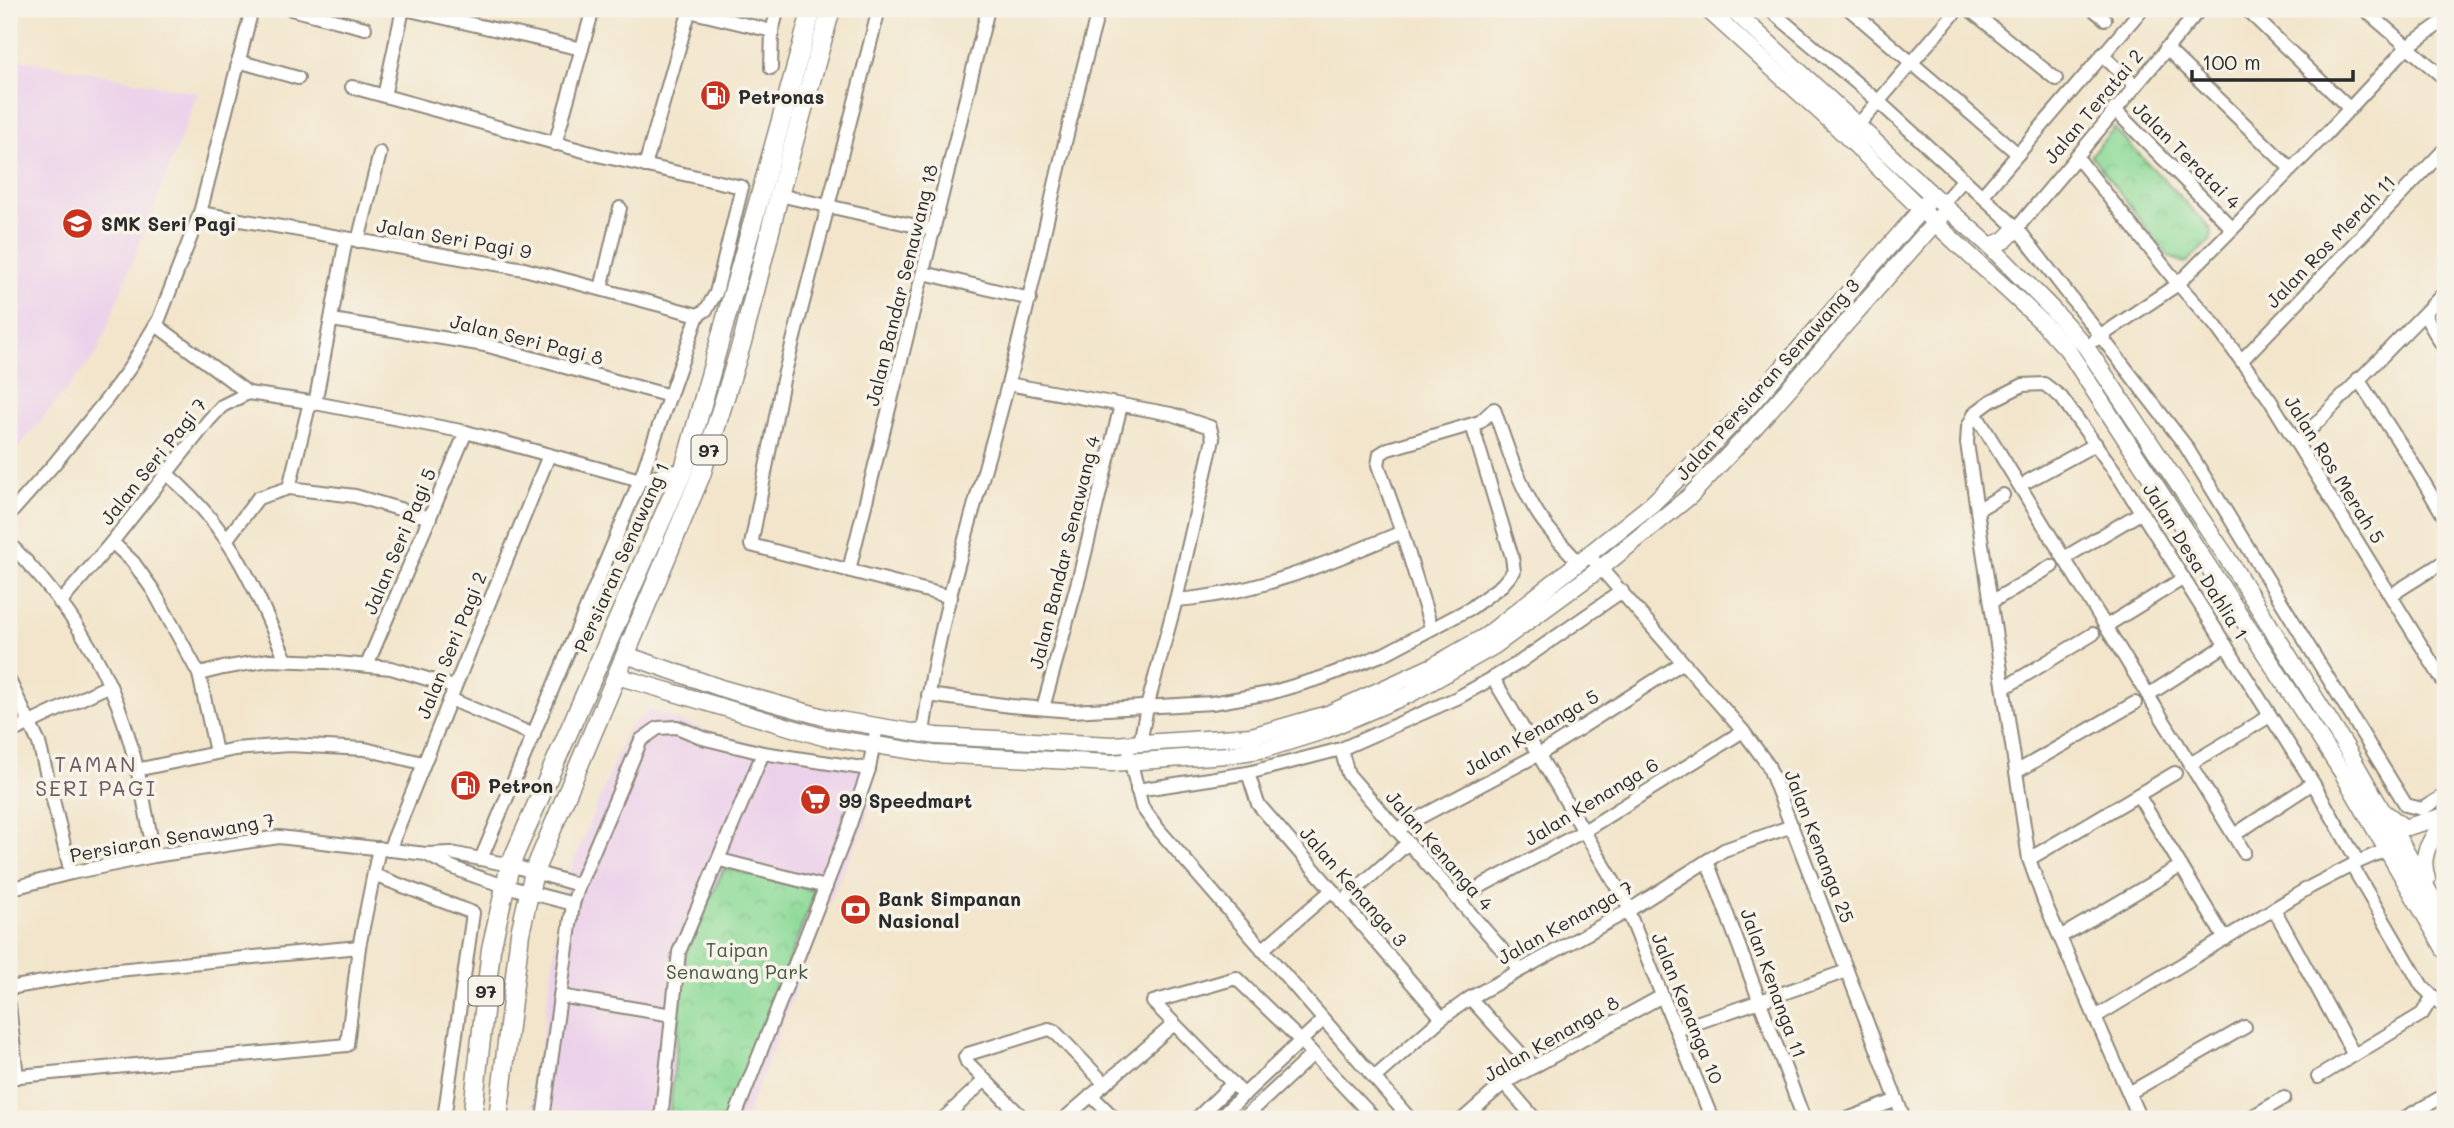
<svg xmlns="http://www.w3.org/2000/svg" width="2454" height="1128" font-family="Mali,sans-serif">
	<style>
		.built { fill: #ecd1ea }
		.park { fill: url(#park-crowns); stroke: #5c8262; stroke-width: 2 }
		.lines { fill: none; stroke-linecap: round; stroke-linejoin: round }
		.street-casing { stroke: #8e887b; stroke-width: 16 }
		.secondary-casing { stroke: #8e887b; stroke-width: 19 }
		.primary-casing { stroke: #8e887b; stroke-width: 21 }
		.street { stroke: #fff; stroke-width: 12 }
		.secondary { stroke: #fff; stroke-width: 16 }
		.primary { stroke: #fff; stroke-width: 18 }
		.labels { text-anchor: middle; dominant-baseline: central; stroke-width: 7; stroke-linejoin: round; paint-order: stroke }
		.shield { fill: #f7f3e8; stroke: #686764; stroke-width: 2 }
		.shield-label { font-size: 18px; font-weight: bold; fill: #2b2b2b }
		.poi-label { font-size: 19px; font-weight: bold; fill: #2b2b2b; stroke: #f7f3e8; text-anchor: start }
		.street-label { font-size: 19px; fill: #2b2b2b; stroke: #f7f3e8 }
		.park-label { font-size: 19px; fill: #445746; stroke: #f7f3e8 }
		.neighbourhood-label { font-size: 21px; letter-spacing: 2px; fill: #6e5862; stroke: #f7f3e8 }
	</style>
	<defs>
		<pattern id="park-crowns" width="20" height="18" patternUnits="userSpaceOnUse" patternTransform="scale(1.75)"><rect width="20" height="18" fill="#8dda98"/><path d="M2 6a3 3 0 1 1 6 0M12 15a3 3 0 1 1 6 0" fill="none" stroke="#7abb83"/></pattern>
	</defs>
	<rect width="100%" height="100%" fill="#f7f3e8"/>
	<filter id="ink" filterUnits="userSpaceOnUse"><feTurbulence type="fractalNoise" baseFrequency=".0143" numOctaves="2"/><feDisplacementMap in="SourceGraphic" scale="14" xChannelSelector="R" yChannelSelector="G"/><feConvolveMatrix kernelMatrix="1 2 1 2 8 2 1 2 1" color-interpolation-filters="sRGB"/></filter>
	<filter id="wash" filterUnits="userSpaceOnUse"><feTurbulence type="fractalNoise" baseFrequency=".00686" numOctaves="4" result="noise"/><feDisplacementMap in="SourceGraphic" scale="28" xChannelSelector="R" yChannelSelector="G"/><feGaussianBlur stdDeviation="1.57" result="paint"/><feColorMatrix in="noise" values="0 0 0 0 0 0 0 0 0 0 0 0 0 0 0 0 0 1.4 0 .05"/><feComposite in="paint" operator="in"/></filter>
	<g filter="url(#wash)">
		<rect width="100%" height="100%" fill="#f2e5cb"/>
		<!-- built -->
		<g class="built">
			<polygon points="9,57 198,93 97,353 9,459"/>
			<polygon points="650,710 707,731 764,746 876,764 866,824 836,886 745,1119 530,1119 565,883 628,728"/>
		</g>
		<!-- park -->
		<g class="park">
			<polygon points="2114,128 2212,230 2211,240 2185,263 2169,257 2091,155"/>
			<polygon points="724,868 816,891 726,1119 669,1119 686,953"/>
		</g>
	</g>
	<g filter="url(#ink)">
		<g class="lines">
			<defs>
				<g id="street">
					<polyline points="291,9 365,28"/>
					<polyline points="405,9 582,49"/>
					<polyline points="879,9 783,380 751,545 951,597"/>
					<polyline points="1769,9 1879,102 2017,228 2185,445 2406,805 2422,809 2445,795"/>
					<polyline points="1849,9 2018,154"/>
					<polyline points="1969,9 2056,79"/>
					<polyline points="2093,9 2105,19"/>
					<polyline points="2246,9 2350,109"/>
					<polyline points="2364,9 2445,79"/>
					<polyline points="689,11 772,31"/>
					<polyline points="2166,48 2291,169"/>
					<polyline points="2102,55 2135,85"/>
					<polyline points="238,61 298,78"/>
					<polyline points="771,68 772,31 778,9"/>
					<polyline points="352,87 602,156 742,187 716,293 706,310 698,315 640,480 481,859"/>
					<polyline points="384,96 403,9"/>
					<polyline points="2114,109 2232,228"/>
					<polyline points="1858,125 1958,9"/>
					<polyline points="555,144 593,9"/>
					<polyline points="2076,156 2178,284 2215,325 2270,400 2445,684"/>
					<polyline points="645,166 690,9"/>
					<polyline points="779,195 934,230"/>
					<polyline points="1982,196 2142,9"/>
					<polyline points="1942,204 1964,179"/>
					<polyline points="200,213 524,269 698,315"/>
					<polyline points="2017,228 2200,9"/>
					<polyline points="358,241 380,153"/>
					<polyline points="924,273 1030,299"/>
					<polyline points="601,289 620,208"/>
					<polyline points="2424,314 2445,350"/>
					<polyline points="332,320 485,345 670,396"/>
					<polyline points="156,325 248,393"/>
					<polyline points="2095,340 2178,284 2325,135 2407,47 2445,20"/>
					<polyline points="2242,360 2445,149"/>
					<polyline points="2358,379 2410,459 2445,518"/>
					<polyline points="1008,384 1171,414 1210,427 1213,439 1176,600 1147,707 1140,743"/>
					<polyline points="315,404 346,239"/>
					<polyline points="1975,413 2244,852"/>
					<polyline points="2297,443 2445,292"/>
					<path d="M166 473C231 528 253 584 286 660"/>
					<polyline points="2028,481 2096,444"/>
					<polyline points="289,488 310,402"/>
					<polyline points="1977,510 2003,495"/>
					<polyline points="9,515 55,463 106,400 129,369 159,319 200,213 252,9"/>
					<polyline points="227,539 258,498 289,488 355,496 430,518"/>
					<polyline points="112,542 133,562 153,590 199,674 216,752"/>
					<path d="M9 543C49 584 87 633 110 686 134 739 144 799 154 856"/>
					<polyline points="1589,555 1743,731 1768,765 1904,1119"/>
					<polyline points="2064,558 2142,512"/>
					<polyline points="849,570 988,9"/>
					<polyline points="2391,595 2445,561"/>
					<path d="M1176 600C1257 594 1328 563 1402 532"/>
					<polyline points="1991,602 2052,566"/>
					<polyline points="60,603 112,542 209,420 222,406 248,393 310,402 466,432 640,480 684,469"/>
					<polyline points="2106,626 2184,578"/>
					<path d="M1431 627 1402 532 1378 465 1380 454 1388 449 1480 422 1494 409C1505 441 1515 473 1531 502 1543 525 1562 544 1579 563"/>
					<polyline points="367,665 466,432"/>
					<polyline points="199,674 223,668 269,660 326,662 391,668 454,687"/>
					<polyline points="1493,678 1630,909"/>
					<polyline points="9,680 39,743 71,873"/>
					<polyline points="2004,688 2093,634"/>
					<polyline points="928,695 1011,706 1072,711 1212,703 1270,693 1321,678 1384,654 1471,608 1502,585 1514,571 1512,557 1472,425"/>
					<polyline points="2148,695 2226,645"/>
					<polyline points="450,699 534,735"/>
					<polyline points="1043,708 1080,574 1121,405"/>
					<polyline points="9,733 110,685"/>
					<path d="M923 734C938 615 978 500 1008 384 1040 260 1064 133 1099 9"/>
					<polyline points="1341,749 1348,774 1520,970"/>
					<polyline points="1129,755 1142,807 1159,830 1410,1119"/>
					<polyline points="2190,764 2270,716"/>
					<polyline points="136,770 235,749 289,745 365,749 422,763"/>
					<polyline points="2016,772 2135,703"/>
					<polyline points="1248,773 1258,804 1442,1018"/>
					<polyline points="1137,790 1248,773 1341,749 1457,698 1493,678 1520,662 1622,591"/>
					<polyline points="2138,795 2225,939"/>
					<polyline points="1396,830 1543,752 1682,663"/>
					<polyline points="2234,835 2313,783"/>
					<polyline points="389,850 549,455"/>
					<path d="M426 854C471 880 523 890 573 904"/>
					<polyline points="2029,859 2175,773"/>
					<polyline points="720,860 826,887"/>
					<polyline points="1707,861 1804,1119"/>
					<polyline points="2352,866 2422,986 2445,1008"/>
					<polyline points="374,875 473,913 444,1119"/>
					<polyline points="9,889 71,873 154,856 279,837 426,854 451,853 510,865 579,885"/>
					<polyline points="1457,899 1584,831 1743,731"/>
					<polyline points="1342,902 1408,843"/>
					<polyline points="2274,909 2354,1055"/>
					<polyline points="1628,911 1712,1119"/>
					<polyline points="2060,937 2181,866"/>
					<polyline points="1262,950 1332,890"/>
					<polyline points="9,988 107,971 359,947"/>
					<polyline points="560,996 672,1015"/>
					<polyline points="1470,998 1533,1067"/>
					<polyline points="9,1005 17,1077"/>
					<polyline points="2095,1017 2310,887 2358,862 2388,849"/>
					<polyline points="1676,1030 1847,971"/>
					<polyline points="9,1077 347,1045 359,947 379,848"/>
					<polyline points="2318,1077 2422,1014 2433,996"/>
					<polyline points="1374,1078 1442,1018 1470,998 1628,911 1724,850 1792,826"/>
					<polyline points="1504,1083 1535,1119"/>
					<polyline points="2129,1093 2245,1027"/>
					<polyline points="1091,1095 1115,1119"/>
					<polyline points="1244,1095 1153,1002 1236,978 1301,1041 1375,1119"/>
					<polyline points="543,1119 573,904 579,885 641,740 658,728 677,727 706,739 763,753 869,769"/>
					<polyline points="661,1119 679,952 763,753"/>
					<polyline points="734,1119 849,827 869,769 877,726"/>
					<polyline points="943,1119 984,1081"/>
					<polyline points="1024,1119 967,1062 965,1057 968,1054 1049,1029 1054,1031 1105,1084"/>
					<polyline points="1064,1119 1174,1024"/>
					<polyline points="1196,1119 1233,1083"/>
					<polyline points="1218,1119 1323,1020"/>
					<polyline points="1243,1119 1313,1054"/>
					<polyline points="1463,1119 1504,1083 1662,996"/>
					<polyline points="1847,1119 1897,1100"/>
					<polyline points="2140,1119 2044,901 2029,859 1967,443 1968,427 1975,413 1991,401 2023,385 2044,384 2061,397 2119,477 2313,783 2358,862"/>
					<polyline points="2248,1119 2284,1098"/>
					<polyline points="2403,1119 2445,1095"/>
				</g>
				<g id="secondary">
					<polyline points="1707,9 1836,126 1935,223 2042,322 2067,349 2342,772 2445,950"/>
					<polyline points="1732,9 1942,204 1990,246 2052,309 2086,347 2226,556 2344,744 2445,920"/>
					<polyline points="1990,246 2005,240 2017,228"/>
					<polyline points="626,655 724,689 827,718 936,736 1112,745 1252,736 1328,714 1433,666 1486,636 1652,504 1709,448 1751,404 1933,196"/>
					<polyline points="617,676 823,737 934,754 1111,763 1227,755 1265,749 1323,731 1410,694 1494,646 1601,568 1690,496 1754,428 1947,209"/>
					<polyline points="2388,815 2403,827 2407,827 2445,816"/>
					<path d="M2427 879C2418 853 2433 839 2445 818"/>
				</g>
				<g id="primary">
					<polyline points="472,1119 491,949 510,865 684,469 812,9"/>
					<polyline points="498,1119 520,933 534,872 701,475 743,339 779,195 831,9"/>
				</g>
			</defs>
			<!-- street casing -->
			<use href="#street" class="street-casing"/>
			<!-- secondary casing -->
			<use href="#secondary" class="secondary-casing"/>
			<!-- primary casing -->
			<use href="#primary" class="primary-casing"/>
			<!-- street -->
			<use href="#street" class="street"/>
			<!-- secondary -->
			<use href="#secondary" class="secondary"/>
			<!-- primary -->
			<use href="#primary" class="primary"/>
		</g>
	</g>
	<!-- icons -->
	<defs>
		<symbol id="fuel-disc" viewBox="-11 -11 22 22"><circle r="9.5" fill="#c8321e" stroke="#f7f3e8"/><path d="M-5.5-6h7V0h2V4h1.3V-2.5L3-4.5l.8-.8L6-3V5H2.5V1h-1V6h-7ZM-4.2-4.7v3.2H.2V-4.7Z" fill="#fff"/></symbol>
		<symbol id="school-disc" viewBox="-11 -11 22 22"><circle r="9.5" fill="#c8321e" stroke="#f7f3e8"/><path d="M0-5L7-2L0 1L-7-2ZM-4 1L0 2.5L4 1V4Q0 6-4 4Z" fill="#fff"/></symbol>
		<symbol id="supermarket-disc" viewBox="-11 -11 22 22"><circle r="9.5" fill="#c8321e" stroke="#f7f3e8"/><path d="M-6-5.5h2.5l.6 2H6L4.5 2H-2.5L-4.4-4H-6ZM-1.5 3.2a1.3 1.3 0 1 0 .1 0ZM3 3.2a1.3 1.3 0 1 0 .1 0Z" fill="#fff"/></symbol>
		<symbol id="bank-disc" viewBox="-11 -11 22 22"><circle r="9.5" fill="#c8321e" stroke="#f7f3e8"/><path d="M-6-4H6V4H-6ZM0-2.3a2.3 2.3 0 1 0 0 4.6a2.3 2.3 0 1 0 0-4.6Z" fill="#fff"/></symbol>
	</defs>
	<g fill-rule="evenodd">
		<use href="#fuel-disc" x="698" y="78" width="35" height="35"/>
		<use href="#school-disc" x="60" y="206" width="35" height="35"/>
		<use href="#fuel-disc" x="448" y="768" width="35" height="35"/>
		<use href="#supermarket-disc" x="798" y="782" width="35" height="35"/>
		<use href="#bank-disc" x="838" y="892" width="35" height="35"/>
	</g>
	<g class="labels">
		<!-- shield labels -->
		<g class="shield">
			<rect x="691.5" y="435.5" width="35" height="29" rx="5"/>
			<rect x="468.5" y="976.5" width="35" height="29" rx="5"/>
		</g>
		<g class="shield-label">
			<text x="709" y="450">97</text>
			<text x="486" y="991">97</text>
		</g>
		<!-- poi labels -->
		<g class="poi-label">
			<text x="738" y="96">Petronas</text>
			<text x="101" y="223">SMK Seri Pagi</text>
			<text x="488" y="785">Petron</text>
			<text x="839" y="800">99 Speedmart</text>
			<text x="878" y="898">Bank Simpanan<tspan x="878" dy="22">Nasional</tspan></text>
		</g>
		<!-- street labels -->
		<g class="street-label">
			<text transform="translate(2093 106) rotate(-50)">Jalan Teratai 2</text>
			<text transform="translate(2187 155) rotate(45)">Jalan Teratai 4</text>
			<text transform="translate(454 238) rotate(10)">Jalan Seri Pagi 9</text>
			<text transform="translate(2330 241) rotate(-46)">Jalan Ros Merah 11</text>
			<text transform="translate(901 285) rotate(-76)">Jalan Bandar Senawang 18</text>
			<text transform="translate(527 339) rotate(14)">Jalan Seri Pagi 8</text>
			<text transform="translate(1767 379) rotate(-48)">Jalan Persiaran Senawang 3</text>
			<text transform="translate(153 461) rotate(-51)">Jalan Seri Pagi 7</text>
			<text transform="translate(2335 469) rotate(58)">Jalan Ros Merah 5</text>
			<text transform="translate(399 541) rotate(-67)">Jalan Seri Pagi 5</text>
			<text transform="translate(1064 552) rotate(-76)">Jalan Bandar Senawang 4</text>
			<text transform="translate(621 557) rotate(-66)">Persiaran Senawang 1</text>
			<text transform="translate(2196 561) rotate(58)">Jalan Desa Dahlia 1</text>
			<text transform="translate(451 645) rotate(-68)">Jalan Seri Pagi 2</text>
			<text transform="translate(1531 732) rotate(-30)">Jalan Kenanga 5</text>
			<text transform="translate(1591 801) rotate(-31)">Jalan Kenanga 6</text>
			<text transform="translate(172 837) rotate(-10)">Persiaran Senawang 7</text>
			<text transform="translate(1820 846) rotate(69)">Jalan Kenanga 25</text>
			<text transform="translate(1440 850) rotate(49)">Jalan Kenanga 4</text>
			<text transform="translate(1354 886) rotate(49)">Jalan Kenanga 3</text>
			<text transform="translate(1565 922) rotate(-29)">Jalan Kenanga 7</text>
			<text transform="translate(1774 983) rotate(70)">Jalan Kenanga 11</text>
			<text transform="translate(1688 1008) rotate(68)">Jalan Kenanga 10</text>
			<text transform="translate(1551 1038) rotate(-30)">Jalan Kenanga 8</text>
		</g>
		<!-- park labels -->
		<g class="park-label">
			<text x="737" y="949">Taipan<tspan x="737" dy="22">Senawang Park</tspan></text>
		</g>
		<!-- neighbourhood labels -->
		<g class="neighbourhood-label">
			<text x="96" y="763">TAMAN<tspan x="96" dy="24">SERI PAGI</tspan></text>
		</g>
	</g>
	<!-- margin -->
	<rect width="2454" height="1128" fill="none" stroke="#f7f3e8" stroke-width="35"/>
	<!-- scale -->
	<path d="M2192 70v10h161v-10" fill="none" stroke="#2b2b2b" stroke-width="3.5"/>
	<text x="2202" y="70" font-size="21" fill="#2b2b2b" stroke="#f7f3e8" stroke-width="5" paint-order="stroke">100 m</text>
</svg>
